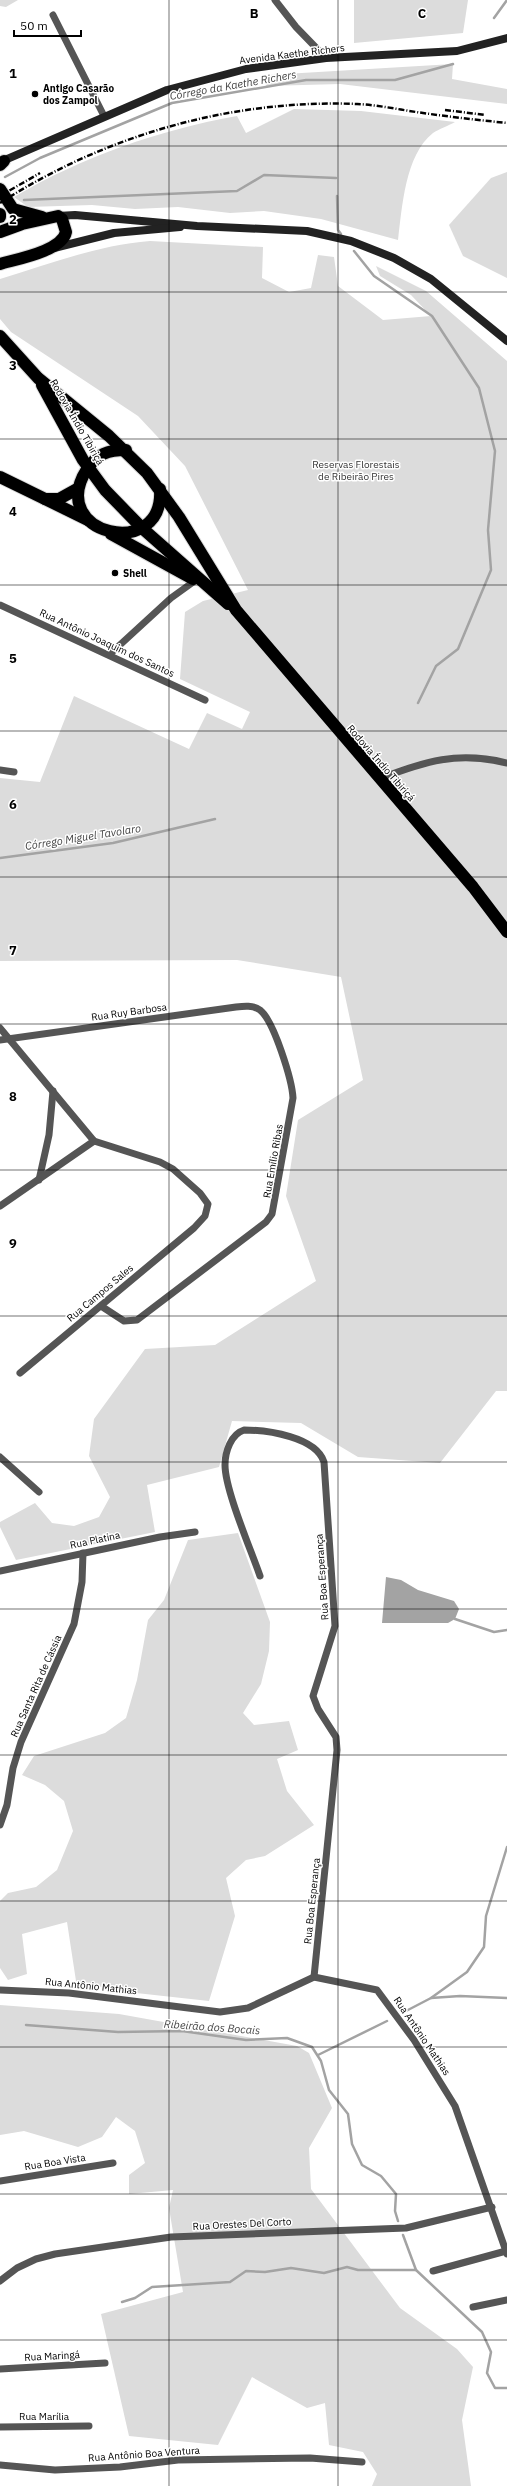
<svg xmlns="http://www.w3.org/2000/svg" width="507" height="2486" font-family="'IBM Plex Sans',sans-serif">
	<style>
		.green { fill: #dcdcdc }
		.water { fill: #a3a3a3 }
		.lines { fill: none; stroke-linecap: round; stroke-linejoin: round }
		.stream { stroke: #a3a3a3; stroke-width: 2.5 }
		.highway-casing { stroke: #dbdbdb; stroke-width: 14 }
		.street { stroke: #555; stroke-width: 7 }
		.secondary { stroke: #222; stroke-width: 8 }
		.highway { stroke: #000; stroke-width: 12 }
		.rail { stroke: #000; stroke-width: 2.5; stroke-dasharray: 6 2 1 2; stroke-linecap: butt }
		.grid { fill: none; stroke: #000; stroke-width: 1; stroke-opacity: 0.55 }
		.poi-dot { fill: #000; stroke: #fff; stroke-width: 1.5 }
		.labels { text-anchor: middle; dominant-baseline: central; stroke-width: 3; stroke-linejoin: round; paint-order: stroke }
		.street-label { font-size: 10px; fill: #000; stroke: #fff }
		.poi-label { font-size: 10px; font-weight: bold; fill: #000; stroke: #fff; text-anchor: start }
		.park-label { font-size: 10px; fill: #333; stroke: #fff }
		.water-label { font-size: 11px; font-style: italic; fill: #444; stroke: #fff }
		.grid-label { font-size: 13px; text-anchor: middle; font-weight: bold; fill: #000; stroke: #fff; stroke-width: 3; stroke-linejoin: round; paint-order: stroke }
	</style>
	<rect width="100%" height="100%" fill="#fff"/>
	<!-- green -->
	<g class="green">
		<polygon points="0,0 18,0 6,7 0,6"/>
		<polygon points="354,0 468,0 463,33 354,43"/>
		<polygon points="453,64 452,79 507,89 507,104 340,84 266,86 268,75"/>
		<path d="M294 109 361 111 455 122C448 126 439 129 433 133 405 155 402 208 398 240L321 219 264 211 230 213 178 207 135 209 92 205 28 207 14 197C82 157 159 130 237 116L246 133Z"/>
		<polygon points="507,172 507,278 463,256 449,225 491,178"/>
		<path d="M150 241 263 247 262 278 289 292 311 288 318 255 334 257 338 286 383 320 431 316 411 295 380 276 376 266 426 291 507 361V1391H496L440 1463 358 1457 301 1423 232 1421 219 1467 147 1485 155 1532 16 1560 0 1527V1522L35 1503 52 1523 74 1526 99 1517 110 1497 89 1456 94 1419 145 1349 215 1345 316 1281 286 1196 298 1120 363 1080 341 977 237 960 0 961V778L40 782 74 696 189 749 207 713 242 729 250 712 180 679 185 612 203 601 248 590 185 466 138 416 11 332 0 319V279C49 264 98 245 150 241Z"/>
		<polygon points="238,1533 270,1622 269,1651 261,1684 243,1713 254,1725 289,1721 298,1750 277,1759 287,1791 314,1825 265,1856 246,1860 226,1878 235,1916 209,2001 118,1991 76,1981 67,1922 22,1934 27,1974 8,1980 0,1968 0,1901 8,1893 36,1887 57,1870 73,1831 64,1801 45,1785 22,1775 34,1756 105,1733 126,1718 137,1680 148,1620 164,1600 188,1540"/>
		<polygon points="0,2005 119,2014 297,2046 309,2053 332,2108 309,2148 311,2189 400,2308 457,2349 473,2367 462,2420 471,2486 372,2486 377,2474 363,2452 329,2445 325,2403 307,2408 252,2377 218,2445 129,2436 101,2314 183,2292 169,2208 173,2190 129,2194 129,2175 145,2163 135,2131 116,2117 102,2137 78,2147 24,2131 0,2135"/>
	</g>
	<!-- water -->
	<polygon class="water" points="386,1577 401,1580 418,1590 454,1601 459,1609 455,1619 448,1623 382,1623"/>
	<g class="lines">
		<!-- stream -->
		<g class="stream">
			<polyline points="494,18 507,0"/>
			<polyline points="5,177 40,158 172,103 306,80 395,80 453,64"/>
			<polyline points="337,196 338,230 341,234"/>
			<polyline points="24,200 237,191 264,175 336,178"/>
			<polyline points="354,251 374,276 432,316 479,388 495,451 488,530 491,570 458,649 436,666 418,703"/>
			<polyline points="0,858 113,843 215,819"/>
			<polyline points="455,1619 494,1632 507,1630"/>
			<polyline points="431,1998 467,1972 484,1947 486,1916 507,1847"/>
			<polyline points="406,2011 431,1998 460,1996 507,1998"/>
			<polyline points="26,2025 118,2032 182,2031 246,2040 287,2038 312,2047 321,2061 329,2090 348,2114 352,2144 362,2165 381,2176 396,2194 395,2211 398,2221"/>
			<polyline points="318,2055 387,2021"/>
			<polyline points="403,2235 416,2270 482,2332 491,2352 487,2373 495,2388 507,2388"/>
			<polyline points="122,2302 135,2298 152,2287 230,2282 246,2271 265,2272 291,2268 324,2273 347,2267 358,2270 416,2270"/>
		</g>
		<defs>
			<g id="highway">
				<polyline points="0,165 4,161"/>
				<polyline points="0,189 13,209 42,217"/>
				<polyline points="0,214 0,217"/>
				<path d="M0 232 22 224 58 216 62 219 66 232C62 251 17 259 0 264"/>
				<polyline points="0,336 38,378 109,436 147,473 179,517 236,610 473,887 507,932"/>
				<polyline points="42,385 83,460 105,490 142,528 228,604"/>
				<path d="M126 450C108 450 97 454 87 469 45 535 165 562 160 489"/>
				<polyline points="0,477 88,520"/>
				<polyline points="45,499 59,499 77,489"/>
				<polyline points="111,534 193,579"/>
			</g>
		</defs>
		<!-- highway casing -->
		<use href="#highway" class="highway-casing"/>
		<!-- street -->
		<g class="street">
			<polyline points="275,0 296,27 326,58"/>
			<polyline points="53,15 104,116"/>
			<polyline points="0,605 205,700"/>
			<polyline points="110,654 171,598 196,580"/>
			<polyline points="0,770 14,772"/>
			<path d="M379 779C425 761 458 751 507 763"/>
			<polyline points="0,1028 94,1141 160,1162 173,1169 200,1193 208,1204 205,1216 194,1228 20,1373"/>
			<path d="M0 1040 236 1007C244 1006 253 1005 260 1010 274 1021 292 1080 293 1098L272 1214 266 1222 137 1320 124 1321 101 1306"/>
			<polyline points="39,1180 49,1135 53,1091"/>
			<polyline points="0,1206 94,1141"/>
			<polyline points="0,1457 39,1492"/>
			<polyline points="0,1571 160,1537 195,1532"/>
			<path d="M260 1576C251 1550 225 1490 225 1465 225 1452 231 1434 244 1430 268 1430 316 1437 324 1462L335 1626 313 1696 318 1709 336 1737 337 1750 314 1977"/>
			<polyline points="0,1825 7,1805 13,1768 21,1742 74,1624 82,1582 83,1553"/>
			<polyline points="0,1990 69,1993 220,2012 248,2008 314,1977 377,1990 414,2040 455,2106 507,2254"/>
			<polyline points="0,2181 113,2163"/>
			<polyline points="433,2271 506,2251"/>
			<polyline points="0,2281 17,2268 36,2259 55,2254 171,2237 406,2228 492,2207"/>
			<polyline points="473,2307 507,2300"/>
			<polyline points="0,2369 105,2363"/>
			<polyline points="0,2427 89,2426"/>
			<polyline points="0,2465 55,2470 120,2467 178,2460 310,2458 362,2462"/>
		</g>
		<!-- secondary -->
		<g class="secondary">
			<polyline points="0,162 167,90 246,69 326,58 457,51 507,38"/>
			<polyline points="58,216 75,215 197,226 307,231 351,241 394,258 431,279 507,341"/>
			<polyline points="54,248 114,233 180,227"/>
		</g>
		<!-- highway -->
		<use href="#highway" class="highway"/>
		<!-- rail -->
		<g class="rail">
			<polyline points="445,110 485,115"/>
			<polyline points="0,196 40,173"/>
			<path d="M0 203C106 135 231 99 357 104 379 105 401 110 423 113 451 117 479 120 507 123"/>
		</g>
	</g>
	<!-- grid -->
	<path class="grid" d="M169 0V2486M338 0V2486M0 146H507M0 292H507M0 439H507M0 585H507M0 731H507M0 877H507M0 1024H507M0 1170H507M0 1316H507M0 1462H507M0 1609H507M0 1755H507M0 1901H507M0 2047H507M0 2194H507M0 2340H507"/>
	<!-- markers -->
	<g class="poi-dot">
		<circle cx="35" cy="94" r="4"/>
		<circle cx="115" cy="573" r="4"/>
	</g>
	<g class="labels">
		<!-- street labels -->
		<g class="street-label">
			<text transform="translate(292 54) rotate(-7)">Avenida Kaethe Richers</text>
			<text transform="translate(77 422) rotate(60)">Rodovia Índio Tibiriçá</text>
			<text transform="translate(107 643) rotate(25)">Rua Antônio Joaquim dos Santos</text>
			<text transform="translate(381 763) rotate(49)">Rodovia Índio Tibiriçá</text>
			<text transform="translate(129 1012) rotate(-8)">Rua Ruy Barbosa</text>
			<text transform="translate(273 1161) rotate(-80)">Rua Emílio Ribas</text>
			<text transform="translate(100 1293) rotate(-40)">Rua Campos Sales</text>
			<text transform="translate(95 1540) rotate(-12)">Rua Platina</text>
			<text transform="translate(322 1577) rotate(-94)">Rua Boa Esperança</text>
			<text transform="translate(36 1686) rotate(-66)">Rua Santa Rita de Cássia</text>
			<text transform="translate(312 1901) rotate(-84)">Rua Boa Esperança</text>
			<text transform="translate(91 1986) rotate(6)">Rua Antônio Mathias</text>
			<text transform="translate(422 2036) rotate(56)">Rua Antônio Mathias</text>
			<text transform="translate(55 2162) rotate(-9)">Rua Boa Vista</text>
			<text transform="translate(242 2224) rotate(-3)">Rua Orestes Del Corto</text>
			<text transform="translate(52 2356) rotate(-3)">Rua Maringá</text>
			<text x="44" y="2416">Rua Marília</text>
			<text transform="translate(144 2454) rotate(-4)">Rua Antônio Boa Ventura</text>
		</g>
		<!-- poi labels -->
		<g class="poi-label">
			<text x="43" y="88">Antigo Casarão<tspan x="43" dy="12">dos Zampol</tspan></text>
			<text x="123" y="573">Shell</text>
		</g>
		<!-- park labels -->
		<g class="park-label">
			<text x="356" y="464">Reservas Florestais<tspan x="356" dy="12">de Ribeirão Pires</tspan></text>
		</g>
		<!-- water labels -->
		<g class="water-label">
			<text transform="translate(233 85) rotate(-10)">Córrego da Kaethe Richers</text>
			<text transform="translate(83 837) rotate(-9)">Córrego Miguel Tavolaro</text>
			<text transform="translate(212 2027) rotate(4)">Ribeirão dos Bocais</text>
		</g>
	</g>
	<g class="grid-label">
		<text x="254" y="18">B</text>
		<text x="422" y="18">C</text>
		<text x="13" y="78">1</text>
		<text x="13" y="224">2</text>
		<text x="13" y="370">3</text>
		<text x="13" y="516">4</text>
		<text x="13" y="663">5</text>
		<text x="13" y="809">6</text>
		<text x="13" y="955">7</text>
		<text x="13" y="1101">8</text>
		<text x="13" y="1248">9</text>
	</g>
	<!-- scale -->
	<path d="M14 30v6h67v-6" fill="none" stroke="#000000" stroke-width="2"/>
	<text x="20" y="30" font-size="12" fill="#000000" stroke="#ffffff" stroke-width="3" paint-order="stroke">50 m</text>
</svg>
